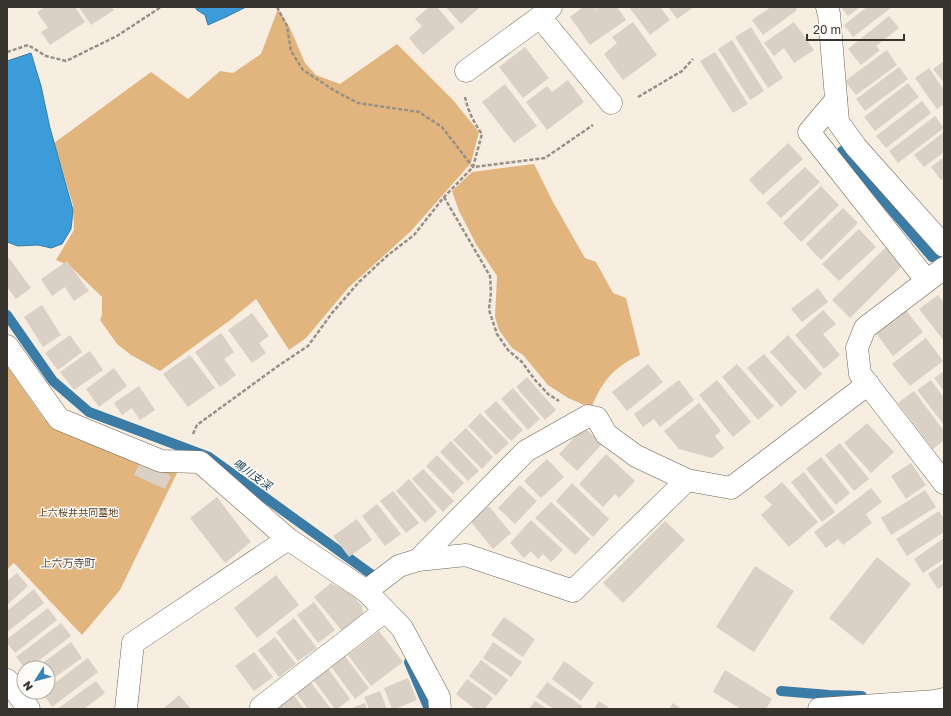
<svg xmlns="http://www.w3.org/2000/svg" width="951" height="716" font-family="'Golos Text','Noto Sans JP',sans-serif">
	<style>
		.green { fill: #e2b57e }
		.water { fill: #3b9cd9; stroke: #3a7ca6 }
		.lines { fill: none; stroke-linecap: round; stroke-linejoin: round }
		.stream { stroke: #3a7ca6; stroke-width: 10 }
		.building { fill: #dad0c5 }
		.minor-casing { stroke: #6c6459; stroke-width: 23 }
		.path { stroke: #979088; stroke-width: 2.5; stroke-dasharray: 4 2; stroke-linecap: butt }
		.minor { stroke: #fff; stroke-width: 22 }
		.labels { text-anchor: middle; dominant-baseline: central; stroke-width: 3; stroke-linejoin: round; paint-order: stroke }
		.park-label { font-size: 10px; fill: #583e1a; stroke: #fefcf9 }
		.water-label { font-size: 11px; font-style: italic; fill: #0c354e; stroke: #fefcf9 }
		.neighbourhood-label { font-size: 11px; fill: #564d44; stroke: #fefcf9 }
	</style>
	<rect width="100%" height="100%" fill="#f7ede1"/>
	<!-- green -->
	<g class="green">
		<polygon points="278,9 290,28 305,63 316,75 340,84 397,44 453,100 479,132 471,163 411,231 348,288 306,338 289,350 256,299 229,321 160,371 131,355 117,344 100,320 102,315 102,297 70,266 56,260 74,230 73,205 54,143 151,72 188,99 220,71 233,73 261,54"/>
		<path d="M534 164 553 202 585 258 596 262 613 293 626 298 640 355C634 358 627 361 621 366 606 376 598 392 591 408L568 398 548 385 523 355 512 348 499 330 495 317 497 276 476 244 459 211 452 191 472 172Z"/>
		<polygon points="7,366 45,420 177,473 120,590 82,635 14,563 7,569"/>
	</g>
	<!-- water -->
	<g class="water">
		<polygon points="195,7 246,7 226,17 208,25 205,15 197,10"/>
		<polygon points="31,53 41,86 50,128 73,210 71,229 62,244 51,248 38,245 18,246 7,242 7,61"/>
	</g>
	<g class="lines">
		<!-- stream -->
		<g class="stream">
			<polyline points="842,151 932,257 944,253"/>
			<polyline points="7,315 53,381 89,412 209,457 371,574 376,585"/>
			<polyline points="409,662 429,709"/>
			<polyline points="781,691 829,695 862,696"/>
		</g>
	</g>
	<!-- building -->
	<g class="building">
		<polygon points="45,7 75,7 85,22 50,45 41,32 48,28 37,12"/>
		<polygon points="79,7 111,7 114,10 91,25"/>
		<polygon points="429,7 437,7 455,28 423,55 409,38 422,26 415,19"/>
		<polygon points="446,7 480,7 461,24"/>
		<polygon points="583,7 594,7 596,9 598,7 617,7 626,20 590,45 570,17"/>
		<polygon points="629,7 660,7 670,20 650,35"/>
		<polygon points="668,7 694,7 677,19"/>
		<polygon points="771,7 795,7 797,10 763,35 752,20"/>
		<polygon points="841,7 860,7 848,16"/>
		<polygon points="867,7 892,7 853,37 844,25"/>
		<polygon points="889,16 899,28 876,46 880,50 861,65 848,49"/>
		<polygon points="633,22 657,55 623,80 604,54 617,43 612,37"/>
		<polygon points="794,22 814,50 794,63 784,48 774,56 764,43"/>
		<polygon points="751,27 783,78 768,88 735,37"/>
		<polygon points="732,40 764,91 750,100 718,49"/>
		<polygon points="525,47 549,78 523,98 499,67"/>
		<polygon points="887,50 897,65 856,95 845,81"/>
		<polygon points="715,52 748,104 733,113 700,61"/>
		<polygon points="944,61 944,83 933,69"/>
		<polygon points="899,67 908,79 865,111 856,99"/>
		<polygon points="929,68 944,90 944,104 937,109 915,78"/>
		<polygon points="568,80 584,102 547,130 526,102 547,86 552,92"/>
		<polygon points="908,83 919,97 875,131 864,117"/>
		<polygon points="505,84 537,126 514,143 482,102"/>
		<polygon points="922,101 931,113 886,148 876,136"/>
		<polygon points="935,116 944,128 898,163 889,151"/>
		<polygon points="944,132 944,152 924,167 914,155"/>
		<polygon points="788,143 803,159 763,195 749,180"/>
		<polygon points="944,157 944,178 941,180 931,167"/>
		<polygon points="805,167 820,182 781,218 766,203"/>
		<polygon points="821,186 839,205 801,242 783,223"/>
		<polygon points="843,208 858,223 821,260 806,244"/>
		<polygon points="859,229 876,247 839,281 822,264"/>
		<polygon points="886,247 903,265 850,318 832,300"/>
		<polygon points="9,258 31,288 16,299 7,287 7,259"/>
		<polygon points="67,261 89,291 74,301 65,287 52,296 41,279"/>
		<polygon points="818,288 828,302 802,322 791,309"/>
		<polygon points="938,295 944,303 944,341 919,309"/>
		<polygon points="42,305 61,335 43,347 24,317"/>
		<polygon points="905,309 923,332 893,356 875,332"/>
		<polygon points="823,310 836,324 823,334 840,355 824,369 795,335"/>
		<polygon points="252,313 269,336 259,343 266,353 252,363 228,330"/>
		<polygon points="221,333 234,352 224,359 236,375 220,387 195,352"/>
		<polygon points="70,335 82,352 58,370 45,353"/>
		<polygon points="788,335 822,374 805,390 770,352"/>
		<polygon points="926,338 943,361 910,386 892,364"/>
		<polygon points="90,351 103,370 74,390 60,372"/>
		<polygon points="764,354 797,392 781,407 747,368"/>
		<polygon points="190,355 215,388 188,407 163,374"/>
		<polygon points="648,364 663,382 627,411 612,392"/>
		<polygon points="737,364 774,406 758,420 722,377"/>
		<polygon points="114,368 127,386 99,407 86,389"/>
		<polygon points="944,371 944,391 934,378"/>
		<polygon points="527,377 556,410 545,420 516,387"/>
		<polygon points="679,380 694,400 660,427 654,419 643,427 634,414"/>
		<polygon points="717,380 751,422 733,437 699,395"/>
		<polygon points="931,380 944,398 944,425 917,390"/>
		<polygon points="139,386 155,410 140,420 132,408 122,415 114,403"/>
		<polygon points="513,388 540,419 528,430 501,399"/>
		<polygon points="914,391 944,431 944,440 933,449 898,403"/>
		<polygon points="496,401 523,430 511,441 484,412"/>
		<polygon points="699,403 721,431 715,436 724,448 712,458 679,449 664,431"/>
		<polygon points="480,413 509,443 496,455 468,426"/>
		<polygon points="867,423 894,452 871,473 844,443"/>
		<polygon points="584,427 602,444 577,471 559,454"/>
		<polygon points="466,428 493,457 482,469 453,440"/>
		<polygon points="451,441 479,471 468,481 440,452"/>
		<polygon points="840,443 869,479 854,491 825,455"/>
		<polygon points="606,454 635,481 619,498 615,494 603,507 579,484"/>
		<polygon points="437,455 464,483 453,494 426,466"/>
		<polygon points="821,457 850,493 836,505 806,469"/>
		<polygon points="547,459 564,477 541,498 524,481"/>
		<polygon points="140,462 171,476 165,489 134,475"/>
		<polygon points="911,463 926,485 906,499 891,476"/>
		<polygon points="423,469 454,501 443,512 412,479"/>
		<polygon points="804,472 835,512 822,522 791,482"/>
		<polygon points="409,479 437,512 425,523 396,491"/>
		<polygon points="782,482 818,522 789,547 761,515 772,505 764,497"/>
		<polygon points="572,483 609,519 593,537 556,501"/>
		<polygon points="520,485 537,501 515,524 498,508"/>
		<polygon points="871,488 882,502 866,514 872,523 843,545 838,539 826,548 814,532"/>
		<polygon points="925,490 936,507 891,535 881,518"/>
		<polygon points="393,491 419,523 406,533 380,501"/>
		<polygon points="217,497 251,542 225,563 190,518"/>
		<polygon points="551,502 590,539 575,555 535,518"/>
		<polygon points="377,504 401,534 385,546 362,516"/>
		<polygon points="489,506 511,533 493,549 470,521"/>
		<polygon points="939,511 944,519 944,532 907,556 896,539"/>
		<polygon points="357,519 372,540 349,557 333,536"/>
		<polygon points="531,520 563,550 551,562 543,554 538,559 531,551 524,558 510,543"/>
		<polygon points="665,521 685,540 623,603 603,583"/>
		<polygon points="944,538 944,559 923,573 914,559"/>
		<polygon points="877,557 911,584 863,645 829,618"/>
		<polygon points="944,563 944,585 938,589 928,574"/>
		<polygon points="755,566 794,591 754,652 716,627"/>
		<polygon points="17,573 28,586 7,605 7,581"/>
		<polygon points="276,575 299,605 257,638 234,608"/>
		<polygon points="331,583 354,596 362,606 363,613 342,631 314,597"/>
		<polygon points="34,589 44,603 7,632 7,611"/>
		<polygon points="314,602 335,630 318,643 297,615"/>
		<polygon points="48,608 57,620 15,653 7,643 7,639"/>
		<polygon points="504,617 535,639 523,657 491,635"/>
		<polygon points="294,618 317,648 298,661 276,632"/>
		<polygon points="61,623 71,636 29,668 25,668 16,657"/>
		<polygon points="379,631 403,662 371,686 348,655"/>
		<polygon points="275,637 296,664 279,677 258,650"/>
		<polygon points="71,642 82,658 48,682 48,668 36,668"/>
		<polygon points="493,642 522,662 511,677 483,658"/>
		<polygon points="254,652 273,677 254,691 235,666"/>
		<polygon points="344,655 369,688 355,699 330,665"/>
		<polygon points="88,658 98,672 52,707 42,692 48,692 48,688"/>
		<polygon points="481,660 508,680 496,696 469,676"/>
		<polygon points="564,661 594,683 581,701 552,679"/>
		<polygon points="327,667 350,699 337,709 335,709 312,678"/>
		<polygon points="725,670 772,699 766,709 741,709 713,692"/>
		<polygon points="408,678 417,700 395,709 392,709 384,688"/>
		<polygon points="467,679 493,698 485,709 475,709 456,694"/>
		<polygon points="96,681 105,693 84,709 57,709"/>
		<polygon points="310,681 331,709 308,709 295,692"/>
		<polygon points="547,682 582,706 580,709 554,709 536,697"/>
		<polygon points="380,691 387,709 369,709 364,697"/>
		<polygon points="293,694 304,709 280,709 278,705"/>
		<polygon points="179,695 191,709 163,709"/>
		<polygon points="535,701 547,709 529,709"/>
		<polygon points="599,701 611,709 594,709"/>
		<polygon points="365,703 367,709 349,709"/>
		<polygon points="673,703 682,709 669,709"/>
	</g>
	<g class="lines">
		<defs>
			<g id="minor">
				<polyline points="827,7 829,14 838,122 856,147 944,246"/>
				<polyline points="540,17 611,103"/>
				<polyline points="466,71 540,17 551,7"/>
				<polyline points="836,100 809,132 927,281"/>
				<polyline points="944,268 865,328 857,348 860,374 944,483"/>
				<polyline points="7,346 59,419 161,461 200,462 288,539 366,591 402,628 439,697 440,709"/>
				<polyline points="418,560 526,451 588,416 597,418 606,434 636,456 687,480"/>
				<polyline points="366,591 399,566 418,560 466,555 573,591 687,480 731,488 868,384"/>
				<polyline points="7,680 29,709"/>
				<polyline points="261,707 385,611"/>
				<polyline points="126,709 133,643 288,539"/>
				<polyline points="819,709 936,701 944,699"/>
			</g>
		</defs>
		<!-- minor casing -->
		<use href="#minor" class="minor-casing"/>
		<!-- path -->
		<g class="path">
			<polyline points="277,7 287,26 291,51 303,70 335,91 358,103 419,112 442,127 473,167 545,158 593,125"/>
			<polyline points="7,52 28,45 46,56 66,61 117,36 161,7"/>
			<polyline points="638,97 682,71 693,59"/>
			<polyline points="444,197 490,276 491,292 489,310 497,334 508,350 522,362 535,380 548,394 559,401"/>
			<path d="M193 434 197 425 278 366 308 346 332 313 359 282 388 255 414 235 444 197 473 167 482 134C474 123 468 111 465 97"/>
		</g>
		<!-- minor -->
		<use href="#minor" class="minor"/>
	</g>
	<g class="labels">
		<!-- park labels -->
		<g class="park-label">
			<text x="78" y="512">上六桜井共同墓地</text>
		</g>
		<!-- water labels -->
		<g class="water-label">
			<text transform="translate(253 474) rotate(36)">鳴川支渓</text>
		</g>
		<!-- neighbourhood labels -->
		<g class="neighbourhood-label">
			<text x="68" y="562">上六万寺町</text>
		</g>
	</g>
	<!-- border -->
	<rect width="951" height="716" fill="none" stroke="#37332e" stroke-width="16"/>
	<!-- north arrow -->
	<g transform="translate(36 680) rotate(234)"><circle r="19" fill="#fefcf9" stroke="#aeaca8"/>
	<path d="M0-3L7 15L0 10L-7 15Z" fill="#3785b7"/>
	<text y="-6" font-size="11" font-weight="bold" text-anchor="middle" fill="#37332e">N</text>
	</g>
	<!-- scale -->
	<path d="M807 34v6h97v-6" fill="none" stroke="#37332e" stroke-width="2"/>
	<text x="813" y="34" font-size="12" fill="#37332e" stroke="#fefcf9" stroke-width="3" paint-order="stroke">20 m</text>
</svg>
